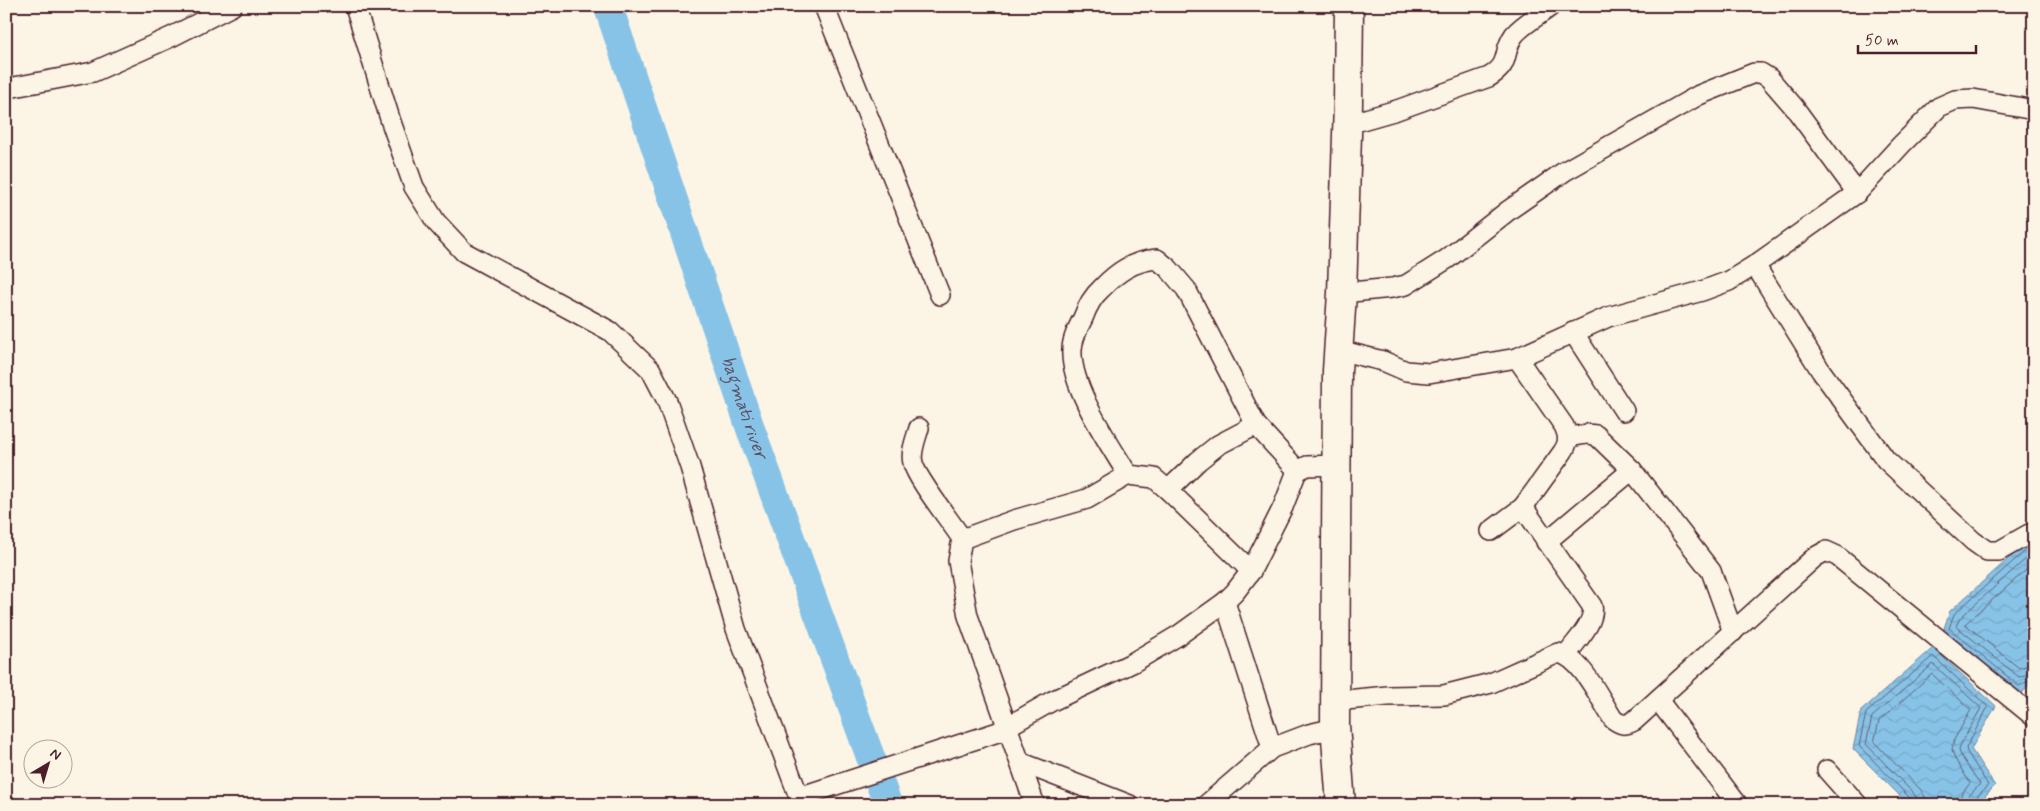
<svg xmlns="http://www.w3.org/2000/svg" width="2040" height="811" font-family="Mynerve,sans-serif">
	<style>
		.water { fill: url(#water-waves); stroke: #6f819c }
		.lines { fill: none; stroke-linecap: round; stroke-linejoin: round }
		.shore { stroke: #626176; stroke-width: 1 }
		.river { stroke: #87c3e7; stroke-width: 29 }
		.street-casing { stroke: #4a1f2b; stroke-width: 22 }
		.primary-casing { stroke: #4a1f2b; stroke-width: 31 }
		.street { stroke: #fcf5e5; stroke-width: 19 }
		.primary { stroke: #fcf5e5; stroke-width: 28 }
		.labels { text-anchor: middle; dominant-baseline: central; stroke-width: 5; stroke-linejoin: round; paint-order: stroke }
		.water-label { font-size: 18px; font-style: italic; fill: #5c5063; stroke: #fcf5e5 }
	</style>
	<defs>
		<pattern id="water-waves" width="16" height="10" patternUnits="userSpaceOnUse" patternTransform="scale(1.25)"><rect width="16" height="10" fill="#87c3e7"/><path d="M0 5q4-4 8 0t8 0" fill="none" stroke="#76a7c6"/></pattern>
	</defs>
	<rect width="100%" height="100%" fill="#fcf5e5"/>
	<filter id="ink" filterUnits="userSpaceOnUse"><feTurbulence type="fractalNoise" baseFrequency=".02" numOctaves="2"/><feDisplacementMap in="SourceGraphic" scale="10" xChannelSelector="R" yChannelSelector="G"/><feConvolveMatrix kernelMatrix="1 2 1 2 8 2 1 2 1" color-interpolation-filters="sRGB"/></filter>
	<g filter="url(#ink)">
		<!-- water -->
		<g class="water">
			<polygon points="2026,543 2034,544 2034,681 2021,694 1943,631 1950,611"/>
			<polygon points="1933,648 1996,706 1971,749 1995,786 1976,805 1909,805 1853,749 1861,711"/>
		</g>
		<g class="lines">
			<!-- shore -->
			<g class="shore">
				<polyline points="2034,549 2027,549 1954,614 1949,628 2019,686 2034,678"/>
				<polyline points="2034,555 2029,556 1960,618 1956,626 2019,677 2034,672"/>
				<polyline points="2034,563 1965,624 2019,668 2034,664"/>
				<polyline points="1912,805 1911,799 1859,746 1866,713 1933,656 1988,707 1966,748 1967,752 1988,785 1974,800 1972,805"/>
				<polyline points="1919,805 1915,795 1866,744 1872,717 1933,664 1981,708 1961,744 1959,750 1961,756 1980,784 1968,797 1966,805"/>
				<polyline points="1926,805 1925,797 1921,790 1874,742 1879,721 1932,674 1971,710 1954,740 1952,750 1955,759 1970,783 1961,795 1959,805"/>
			</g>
			<!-- river -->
			<path class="river" id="s1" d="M608 6 752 433 888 805"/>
			<defs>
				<g id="street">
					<polyline points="355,6 391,122 414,187 436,222 464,252 610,331 651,370 667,401 690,467 736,629 799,797 800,805"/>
					<polyline points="824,6 940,295"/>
					<polyline points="14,87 93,72 171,37 232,6"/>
					<path d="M1348 124 1397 110 1489 77C1512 63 1501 54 1514 35 1523 24 1540 15 1551 6"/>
					<polyline points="1755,265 1821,371 1886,460 1973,541 1987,551 1999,551 2029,534 2034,534"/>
					<polyline points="1342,293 1392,288 1406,285 1447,259 1509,210 1565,171 1699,95 1754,73 1761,73 1769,78 1794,107 1857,193"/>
					<polyline points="1573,332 1624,411"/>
					<polyline points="1338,350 1383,361 1406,371 1429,373 1517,358 1608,317 1702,291 1729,281 1755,265 1857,193 1901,145 1939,107 1955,100 1973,99 2034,110"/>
					<path d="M919 428C916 439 910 452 913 463 916 478 952 523 962 539"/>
					<polyline points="1569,437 1587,434 1596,435 1632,470 1711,571 1733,632"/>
					<path d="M1128 475C1109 443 1070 387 1072 350 1072 339 1078 328 1083 318 1087 307 1092 297 1101 289 1117 272 1133 261 1157 259L1169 269 1186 289 1256 425 1298 471"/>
					<polyline points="1168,490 1198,461 1218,445 1256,425"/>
					<path d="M1523 507 1592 606C1596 622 1576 641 1567 654"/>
					<path d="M1491 531 1523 507 1562 453C1569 443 1569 437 1564 426L1517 358"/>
					<polyline points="1546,542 1632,470"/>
					<polyline points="1225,602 1272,748"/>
					<polyline points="1658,700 1738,805"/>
					<path d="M1335 701 1388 696 1444 695 1491 683 1558 653C1581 657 1600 699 1613 719 1621 725 1625 726 1634 721L1815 557 1826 551 1837 556 2034 717"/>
					<polyline points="1020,762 1130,805"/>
					<polyline points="1827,770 1858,805"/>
					<polyline points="799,797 998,732 1052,701 1132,663 1179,635 1225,602 1235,592 1251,571 1283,507 1297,471 1307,466 1336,465"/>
					<polyline points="1035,805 968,616 958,561 962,539 1014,520 1087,499 1128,475 1154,478 1168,490 1251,571"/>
					<polyline points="1206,805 1272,748 1309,734 1335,728"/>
				</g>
				<polyline id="primary" points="1341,805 1335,725 1337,371 1342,293 1348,103 1349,6"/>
			</defs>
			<!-- street casing -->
			<use href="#street" class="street-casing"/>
			<!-- primary casing -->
			<use href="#primary" class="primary-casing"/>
			<!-- street -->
			<use href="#street" class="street"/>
			<!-- primary -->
			<use href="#primary" class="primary"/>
		</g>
	</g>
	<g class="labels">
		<!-- water labels -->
		<g class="water-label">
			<text stroke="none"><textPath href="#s1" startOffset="424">bagmati river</textPath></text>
		</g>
	</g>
	<!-- margin -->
	<rect width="2040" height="811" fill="none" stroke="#fcf5e5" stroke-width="25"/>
	<rect x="12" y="12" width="2015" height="786" fill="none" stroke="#4a1f2b" stroke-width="2" filter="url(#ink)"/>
	<!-- north arrow -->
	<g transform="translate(48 764) rotate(38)"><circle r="24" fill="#fcf5e5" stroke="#b59f9b"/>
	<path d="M0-4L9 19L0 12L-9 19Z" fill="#4a1f2b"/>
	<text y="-8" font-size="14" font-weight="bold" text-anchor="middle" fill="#4a1f2b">N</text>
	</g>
	<!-- scale -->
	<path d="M1858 45v8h118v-8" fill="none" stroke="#4a1f2b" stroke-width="2.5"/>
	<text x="1865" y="45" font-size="15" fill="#4a1f2b" stroke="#fcf5e5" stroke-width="4" paint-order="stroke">50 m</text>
</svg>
